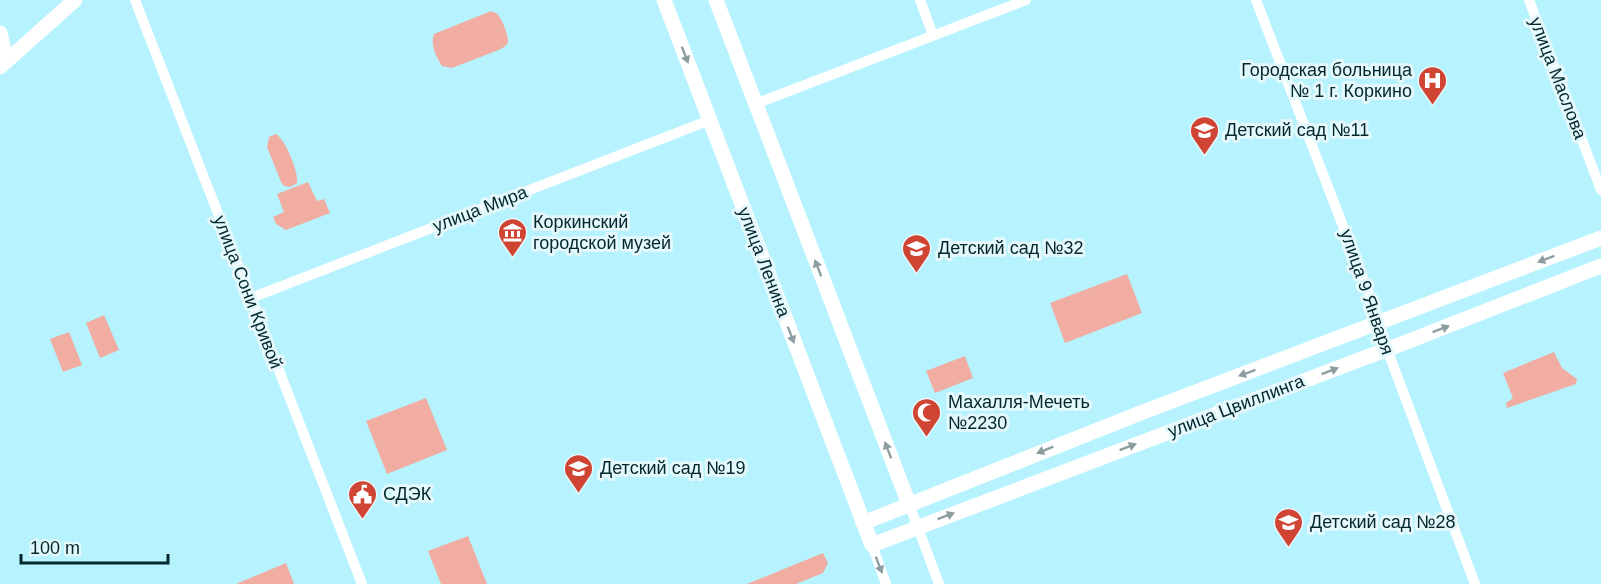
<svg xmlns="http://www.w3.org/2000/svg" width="1601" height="584" font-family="Helvetica,sans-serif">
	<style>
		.green { fill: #f1ada1 }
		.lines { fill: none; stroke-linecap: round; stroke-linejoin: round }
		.street { stroke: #fff; stroke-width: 10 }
		.secondary { stroke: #fff; stroke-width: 15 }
		.oneway { fill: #8d9ea0 }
		.labels { text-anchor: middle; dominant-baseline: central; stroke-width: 6; stroke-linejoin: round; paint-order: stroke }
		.poi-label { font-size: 18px; fill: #02272d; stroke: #e5f8fc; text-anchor: start }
		.street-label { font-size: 18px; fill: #02272d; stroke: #e5f8fc }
	</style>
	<rect width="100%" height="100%" fill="#b6f3fe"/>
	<!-- green -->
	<g class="green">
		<path d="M491 11C492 12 494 12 496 13 501 16 509 36 508 42 507 46 503 47 501 49L452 68 442 66C436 57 430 44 434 34Z"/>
		<path d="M276 134C285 139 299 173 297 183L290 187 284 186 281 182 267 147 269 137Z"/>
		<polygon points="308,182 317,201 324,199 330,213 286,230 276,224 273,217 284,212 277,194"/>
		<polygon points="1127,274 1142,313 1065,343 1050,303"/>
		<polygon points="104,315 119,350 100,358 86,323"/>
		<polygon points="69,332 82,365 63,372 50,339"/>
		<polygon points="1554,352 1562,368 1577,379 1576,384 1507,408 1506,403 1513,398 1503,373"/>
		<polygon points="965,356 973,378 935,393 926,371"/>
		<polygon points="426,398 447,450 387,474 366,421"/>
		<polygon points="468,536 487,584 441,584 428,551"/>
		<polygon points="823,553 828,563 823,573 796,584 747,584"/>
		<polygon points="286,563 294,584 236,584"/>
	</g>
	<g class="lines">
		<!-- street -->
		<g class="street">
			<polyline points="135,0 362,584"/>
			<polyline points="920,0 933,35"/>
			<polyline points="1256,0 1378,317 1387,349 1475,584"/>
			<polyline points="1529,0 1601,190"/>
			<polyline points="755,104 1026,0"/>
			<polyline points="251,298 710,120"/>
			<polyline points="909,504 939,584"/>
			<polyline points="872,545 886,584"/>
		</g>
		<!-- secondary -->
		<g class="secondary">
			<polyline points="664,0 872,545 1409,341 1601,266"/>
			<polyline points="716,0 909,504"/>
			<polyline points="0,33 6,60"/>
			<polyline points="0,67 75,0"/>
			<polyline points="863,523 1138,414 1601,238"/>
		</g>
	</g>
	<!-- one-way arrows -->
	<defs><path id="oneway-solid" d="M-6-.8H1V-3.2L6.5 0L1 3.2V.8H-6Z" transform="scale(1.5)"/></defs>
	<g class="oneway">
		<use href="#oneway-solid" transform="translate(685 55) rotate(69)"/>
		<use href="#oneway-solid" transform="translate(1546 259) rotate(159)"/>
		<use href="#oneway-solid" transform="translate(818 268) rotate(-111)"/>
		<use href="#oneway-solid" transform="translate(1441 329) rotate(-21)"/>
		<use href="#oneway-solid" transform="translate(791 335) rotate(69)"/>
		<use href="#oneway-solid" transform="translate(1330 371) rotate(-21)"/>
		<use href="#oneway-solid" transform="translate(1247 373) rotate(160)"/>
		<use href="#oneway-solid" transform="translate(1128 447) rotate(-21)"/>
		<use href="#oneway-solid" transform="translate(888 450) rotate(-111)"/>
		<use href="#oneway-solid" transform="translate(1045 450) rotate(158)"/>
		<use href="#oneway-solid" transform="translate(946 516) rotate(-21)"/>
		<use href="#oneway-solid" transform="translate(879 565) rotate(69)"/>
	</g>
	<!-- icons -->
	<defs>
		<symbol id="hospital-pin" viewBox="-11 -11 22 30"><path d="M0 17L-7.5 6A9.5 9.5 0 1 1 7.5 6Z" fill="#d04433" stroke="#e5f8fc"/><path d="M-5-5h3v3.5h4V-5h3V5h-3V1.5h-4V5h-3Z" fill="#fff"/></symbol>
		<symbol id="school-pin" viewBox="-11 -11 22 30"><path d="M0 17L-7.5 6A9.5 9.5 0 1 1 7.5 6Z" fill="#d04433" stroke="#e5f8fc"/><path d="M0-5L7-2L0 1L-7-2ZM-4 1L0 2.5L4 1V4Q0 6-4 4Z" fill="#fff"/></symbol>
		<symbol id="museum-pin" viewBox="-11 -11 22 30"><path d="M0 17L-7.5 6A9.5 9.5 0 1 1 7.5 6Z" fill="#d04433" stroke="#e5f8fc"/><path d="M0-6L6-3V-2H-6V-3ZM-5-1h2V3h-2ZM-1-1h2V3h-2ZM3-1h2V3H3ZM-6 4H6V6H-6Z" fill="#fff"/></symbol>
		<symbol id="mosque-pin" viewBox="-11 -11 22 30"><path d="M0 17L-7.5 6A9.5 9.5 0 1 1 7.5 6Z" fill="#d04433" stroke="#e5f8fc"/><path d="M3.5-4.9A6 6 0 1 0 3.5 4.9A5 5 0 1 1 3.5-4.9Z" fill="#fff"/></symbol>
		<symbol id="civic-pin" viewBox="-11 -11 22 30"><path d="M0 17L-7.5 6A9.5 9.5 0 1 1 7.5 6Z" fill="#d04433" stroke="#e5f8fc"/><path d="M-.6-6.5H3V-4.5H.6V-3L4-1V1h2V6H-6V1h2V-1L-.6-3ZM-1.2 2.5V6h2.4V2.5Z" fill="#fff"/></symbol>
	</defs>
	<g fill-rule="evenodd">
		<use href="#hospital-pin" x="1416" y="64" width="33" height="45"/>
		<use href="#school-pin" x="1188" y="114" width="33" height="45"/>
		<use href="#museum-pin" x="496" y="216" width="33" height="45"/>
		<use href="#school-pin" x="900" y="232" width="33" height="45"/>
		<use href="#mosque-pin" x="910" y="396" width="33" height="45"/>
		<use href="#school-pin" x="562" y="452" width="33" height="45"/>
		<use href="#civic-pin" x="346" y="478" width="33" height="45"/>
		<use href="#school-pin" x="1272" y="506" width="33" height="45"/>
	</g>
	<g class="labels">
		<!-- poi labels -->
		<g class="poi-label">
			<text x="1412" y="70" text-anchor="end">Городская больница<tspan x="1412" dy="21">№ 1 г. Коркино</tspan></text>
			<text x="1225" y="130">Детский сад №11</text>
			<text x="533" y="222">Коркинский<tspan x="533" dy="21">городской музей</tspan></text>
			<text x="938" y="248">Детский сад №32</text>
			<text x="948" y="402">Махалля-Мечеть<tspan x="948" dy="21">№2230</tspan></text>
			<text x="600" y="468">Детский сад №19</text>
			<text x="383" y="494">СДЭК</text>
			<text x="1310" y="522">Детский сад №28</text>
		</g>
		<!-- street labels -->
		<g class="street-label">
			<text transform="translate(1558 78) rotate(69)">улица Маслова</text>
			<text transform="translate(480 209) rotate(-21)">улица Мира</text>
			<text transform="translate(764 262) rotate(69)">улица Ленина</text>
			<text transform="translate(248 292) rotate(69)">улица Сони Кривой</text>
			<text transform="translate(1367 292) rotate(71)">улица 9 Января</text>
			<text transform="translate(1236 406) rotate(-21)">улица Цвиллинга</text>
		</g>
	</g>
	<!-- scale -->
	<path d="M21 554v9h147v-9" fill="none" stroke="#02272d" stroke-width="3"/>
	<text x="30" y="554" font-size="18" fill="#02272d" stroke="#e5f8fc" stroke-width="4.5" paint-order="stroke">100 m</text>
</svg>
